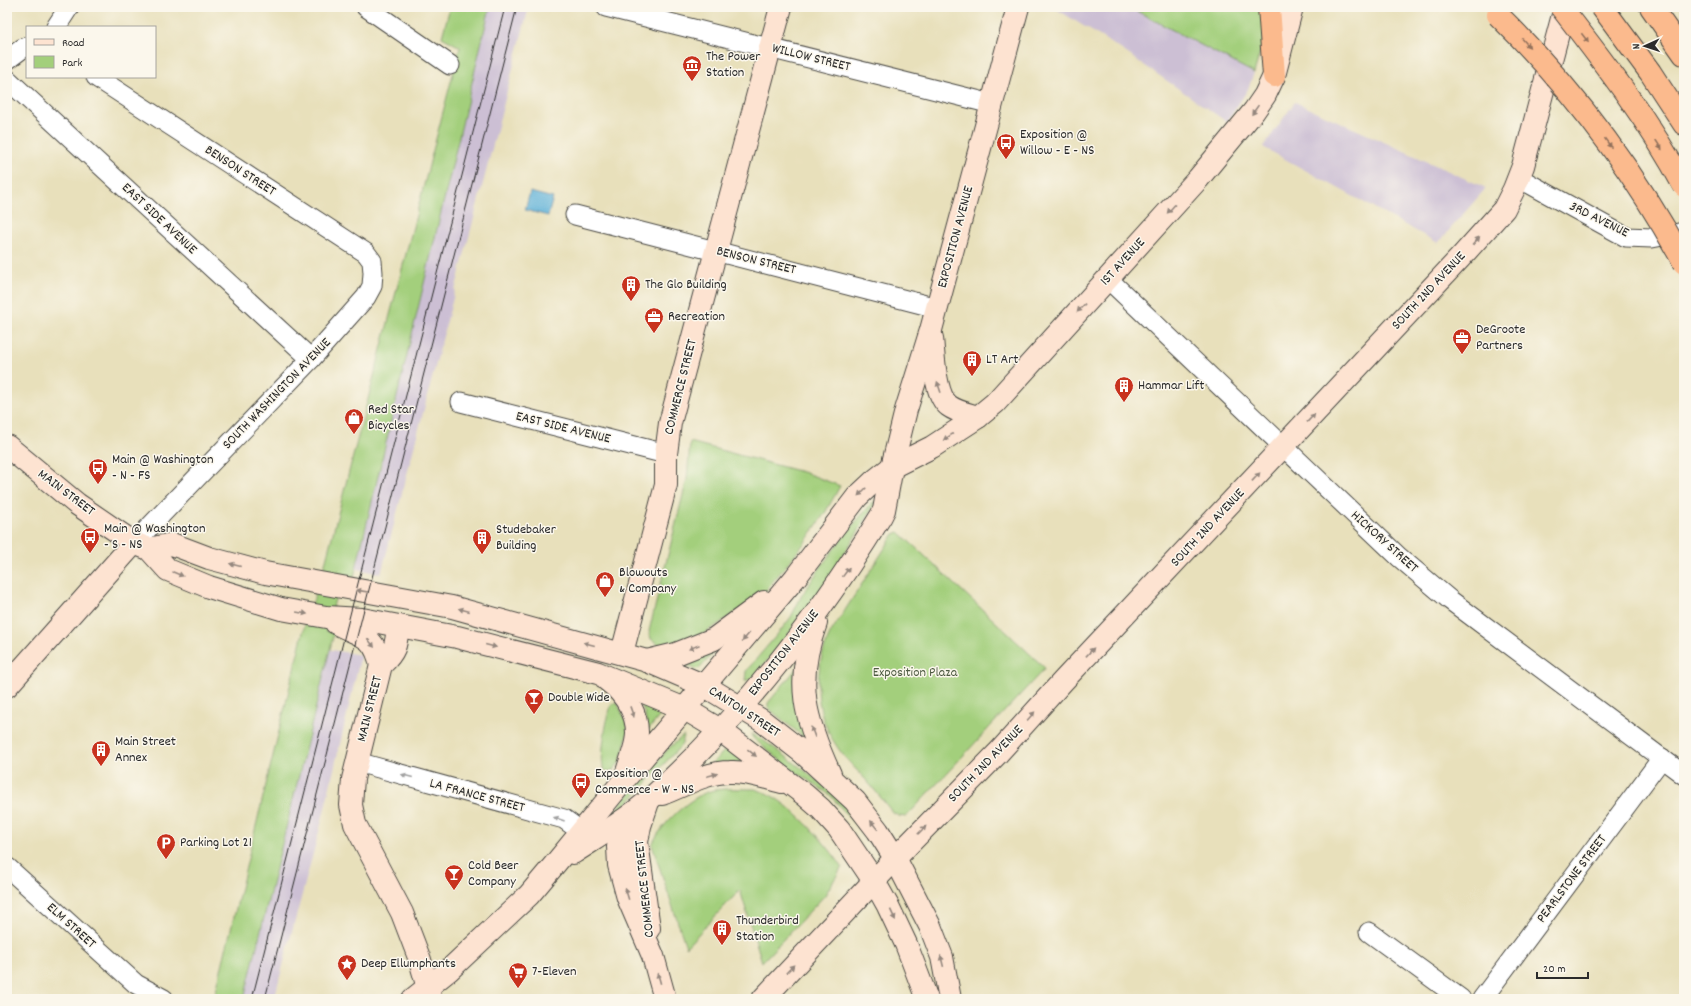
<svg xmlns="http://www.w3.org/2000/svg" width="1691" height="1006" font-family="Dekko,sans-serif">
	<style>
		.industrial { fill: #ccbfd4 }
		.green { fill: #a3cf7b; stroke: #677d53 }
		.water { fill: #5cb0d8; stroke: #446e82 }
		.lines { fill: none; stroke-linecap: round; stroke-linejoin: round }
		.street-casing { stroke: #474641; stroke-width: 21 }
		.secondary-casing { stroke: #474641; stroke-width: 24 }
		.highway-casing { stroke: #474641; stroke-width: 24 }
		.street { stroke: #fff; stroke-width: 19 }
		.secondary { stroke: #fde3d1; stroke-width: 22 }
		.highway { stroke: #fbba8d; stroke-width: 22 }
		.tram { stroke: #2b2b2b; stroke-width: 1 }
		.highway-bridge-casing { stroke: #474641; stroke-width: 24; stroke-linecap: butt }
		.highway-bridge { stroke: #fbba8d; stroke-width: 22 }
		.oneway { fill: #93725c }
		.oneway2 { fill: #94877e }
		.oneway3 { fill: #a0a0a0 }
		.labels { text-anchor: middle; dominant-baseline: central; stroke-width: 3; stroke-linejoin: round; paint-order: stroke }
		.poi-label { font-size: 14px; fill: #2b2b2b; stroke: #fbf7ec; text-anchor: start }
		.street-label { font-size: 14px; fill: #2b2b2b; stroke: #fbf7ec }
		.park-label { font-size: 14px; fill: #4f5c43; stroke: #fbf7ec }
	</style>
	<rect width="100%" height="100%" fill="#fbf7ec"/>
	<filter id="ink" filterUnits="userSpaceOnUse"><feTurbulence type="fractalNoise" baseFrequency=".025" numOctaves="2"/><feDisplacementMap in="SourceGraphic" scale="8" xChannelSelector="R" yChannelSelector="G"/><feConvolveMatrix kernelMatrix="1 2 1 2 8 2 1 2 1" color-interpolation-filters="sRGB"/></filter>
	<filter id="wash" filterUnits="userSpaceOnUse"><feTurbulence type="fractalNoise" baseFrequency=".012" numOctaves="4" result="noise"/><feDisplacementMap in="SourceGraphic" scale="16" xChannelSelector="R" yChannelSelector="G"/><feGaussianBlur stdDeviation="0.9" result="paint"/><feColorMatrix in="noise" values="0 0 0 0 0 0 0 0 0 0 0 0 0 0 0 0 0 1.4 0 .05"/><feComposite in="paint" operator="in"/></filter>
	<g filter="url(#wash)">
		<rect width="100%" height="100%" fill="#e8e0bb"/>
		<!-- industrial -->
		<g class="industrial">
			<polygon points="488,7 529,7 381,574 349,567"/>
			<polygon points="1053,7 1129,7 1254,73 1248,89 1227,122 1122,50"/>
			<polygon points="1295,102 1486,188 1438,243 1263,147"/>
			<polygon points="326,649 361,655 322,820 274,999 243,999"/>
		</g>
		<!-- green -->
		<g class="green">
			<polygon points="450,7 490,7 353,581 341,579 326,631 334,633 244,999 214,999 304,628 322,575 460,47 442,37"/>
			<polygon points="1129,7 1273,7 1254,73"/>
			<polygon points="690,442 806,473 840,486 825,513 803,545 762,595 697,638 665,646 658,644 651,639 649,631 687,479"/>
			<polygon points="873,502 875,503 866,519 809,609 753,678 745,681 746,671 782,629 791,617 802,595 820,568 845,534"/>
			<path d="M899 532 1045 668 906 817 899 816 893 813C884 802 875 790 866 780 856 769 844 758 836 745 813 711 813 669 831 632L894 534Z"/>
			<polygon points="717,649 700,668 695,669 679,662"/>
			<polygon points="796,669 806,739 768,708 768,703"/>
			<polygon points="640,700 663,712 649,729 647,728 645,715"/>
			<path d="M617 702 629 729 620 762 612 771H606C604 769 603 769 603 766 600 756 607 713 612 704Z"/>
			<path d="M751 734C759 734 832 791 842 801 853 812 862 827 871 840L870 841 830 795 787 766 753 738Z"/>
			<polygon points="683,736 684,736 682,744 678,749 623,808 603,824 670,747"/>
			<polygon points="727,748 752,762 711,765"/>
			<path d="M755 789C760 791 767 793 772 796 794 808 829 846 842 867L825 895 762 962 740 890 686 947 652 845C660 825 693 793 715 790 728 788 741 789 755 789Z"/>
		</g>
		<!-- water -->
		<polygon class="water" points="530,192 553,198 548,216 525,210"/>
	</g>
	<g filter="url(#ink)">
		<g class="lines">
			<defs>
				<g id="street">
					<polyline points="366,7 450,65"/>
					<polyline points="606,7 992,104"/>
					<polyline points="56,27 69,7"/>
					<polyline points="7,60 23,48 27,47"/>
					<polyline points="96,77 366,253 372,261 373,273 372,286 366,297 311,359 134,543"/>
					<polyline points="7,79 311,359"/>
					<polyline points="1519,178 1626,237 1652,238 1684,232"/>
					<polyline points="575,215 937,308"/>
					<polyline points="1108,279 1399,557 1450,600 1684,775"/>
					<polyline points="461,402 666,454"/>
					<polyline points="357,762 564,819 582,832 590,842"/>
					<polyline points="7,867 136,984 164,999"/>
					<polyline points="1369,932 1461,999"/>
					<polyline points="1482,999 1662,758"/>
				</g>
				<g id="secondary">
					<path d="M932 338C934 356 934 395 949 406 957 412 969 414 978 417"/>
					<polyline points="7,446 77,504 134,543 149,549 168,570 209,587 281,609 326,617 362,619 457,637 598,673 685,709 720,730 805,795 821,809 839,829 874,881 888,906 906,944 927,999"/>
					<polyline points="149,549 172,544 209,558 265,573 452,607 647,661 705,686 761,720 802,752 855,801 878,831 895,858 930,926 942,957 950,999"/>
					<path d="M336 623C360 637 373 632 381 665"/>
					<path d="M816 623C794 681 805 720 830 774"/>
					<path d="M398 626C396 645 396 651 381 665L353 779 351 805 355 824 402 913 420 960 431 999"/>
					<polyline points="622,653 666,485 666,454 670,423 781,7"/>
					<polyline points="647,661 676,654 714,639 764,602"/>
					<path d="M607 680C626 694 641 717 636 742 634 752 630 762 627 772"/>
					<polyline points="7,686 134,543"/>
					<path d="M662 794C683 786 706 772 730 772 747 771 765 778 782 782"/>
					<polyline points="624,820 618,847 619,865 628,898 653,956 665,999"/>
					<path d="M573 853C599 836 627 820 650 799 741 718 817 620 881 516L884 510 892 467 906 410 931 330 1018 7"/>
					<polyline points="649,928 637,842 640,826 649,799"/>
					<polyline points="413,999 448,971 529,895 555,864 624,780 795,578 857,497 873,482 892,467 932,447 978,417 995,403 1198,179 1254,111 1265,95 1274,76 1292,7"/>
					<polyline points="763,999 907,846 998,753 1063,681 1460,258 1504,209 1514,189 1523,166 1565,7"/>
				</g>
				<g id="highway">
					<polyline points="1269,7 1274,76"/>
					<polyline points="1602,7 1650,72 1684,124"/>
					<polyline points="1651,7 1684,54"/>
				</g>
			</defs>
			<!-- street casing -->
			<use href="#street" class="street-casing"/>
			<!-- secondary casing -->
			<use href="#secondary" class="secondary-casing"/>
			<!-- highway casing -->
			<use href="#highway" class="highway-casing"/>
			<!-- street -->
			<use href="#street" class="street"/>
			<!-- secondary -->
			<use href="#secondary" class="secondary"/>
			<!-- highway -->
			<use href="#highway" class="highway"/>
			<!-- tram -->
			<g class="tram">
				<polyline points="252,999 505,7"/>
				<polyline points="265,999 517,7"/>
			</g>
			<defs>
				<g id="highway-bridge">
					<path d="M1561 7C1605 64 1650 122 1684 186"/>
					<path d="M1498 15C1572 88 1635 172 1684 263"/>
				</g>
			</defs>
			<!-- highway-bridge casing -->
			<use href="#highway-bridge" class="highway-bridge-casing"/>
			<!-- highway-bridge -->
			<use href="#highway-bridge" class="highway-bridge"/>
		</g>
		<!-- one-way arrows -->
		<defs><path id="oneway-solid" d="M-6-.8H1V-3.2L6.5 0L1 3.2V.8H-6Z"/></defs>
		<g class="oneway">
			<use href="#oneway-solid" transform="translate(1585 38) rotate(53)"/>
			<use href="#oneway-solid" transform="translate(1526 43) rotate(49)"/>
			<use href="#oneway-solid" transform="translate(1608 143) rotate(54)"/>
			<use href="#oneway-solid" transform="translate(1659 145) rotate(57)"/>
		</g>
		<g class="oneway2">
			<use href="#oneway-solid" transform="translate(1255 110) rotate(125)"/>
			<use href="#oneway-solid" transform="translate(1171 209) rotate(132)"/>
			<use href="#oneway-solid" transform="translate(1476 241) rotate(-49)"/>
			<use href="#oneway-solid" transform="translate(1081 308) rotate(133)"/>
			<use href="#oneway-solid" transform="translate(939 387) rotate(-109)"/>
			<use href="#oneway-solid" transform="translate(1311 418) rotate(-47)"/>
			<use href="#oneway-solid" transform="translate(948 437) rotate(146)"/>
			<use href="#oneway-solid" transform="translate(1256 477) rotate(-47)"/>
			<use href="#oneway-solid" transform="translate(862 492) rotate(135)"/>
			<use href="#oneway-solid" transform="translate(235 565) rotate(-165)"/>
			<use href="#oneway-solid" transform="translate(846 572) rotate(-54)"/>
			<use href="#oneway-solid" transform="translate(178 574) rotate(23)"/>
			<use href="#oneway-solid" transform="translate(362 591) rotate(-171)"/>
			<use href="#oneway-solid" transform="translate(464 610) rotate(-165)"/>
			<use href="#oneway-solid" transform="translate(302 613) rotate(10)"/>
			<use href="#oneway-solid" transform="translate(746 637) rotate(130)"/>
			<use href="#oneway-solid" transform="translate(371 643) rotate(52)"/>
			<use href="#oneway-solid" transform="translate(589 644) rotate(-165)"/>
			<use href="#oneway-solid" transform="translate(491 646) rotate(14)"/>
			<use href="#oneway-solid" transform="translate(694 647) rotate(158)"/>
			<use href="#oneway-solid" transform="translate(1090 652) rotate(-47)"/>
			<use href="#oneway-solid" transform="translate(632 712) rotate(70)"/>
			<use href="#oneway-solid" transform="translate(1031 716) rotate(-48)"/>
			<use href="#oneway-solid" transform="translate(813 732) rotate(-111)"/>
			<use href="#oneway-solid" transform="translate(752 753) rotate(39)"/>
			<use href="#oneway-solid" transform="translate(712 775) rotate(-15)"/>
			<use href="#oneway-solid" transform="translate(874 825) rotate(-129)"/>
			<use href="#oneway-solid" transform="translate(922 830) rotate(-45)"/>
			<use href="#oneway-solid" transform="translate(627 894) rotate(-107)"/>
			<use href="#oneway-solid" transform="translate(893 915) rotate(65)"/>
			<use href="#oneway-solid" transform="translate(942 961) rotate(-104)"/>
			<use href="#oneway-solid" transform="translate(790 969) rotate(-46)"/>
			<use href="#oneway-solid" transform="translate(659 978) rotate(-106)"/>
		</g>
		<g class="oneway3">
			<use href="#oneway-solid" transform="translate(407 776) rotate(-165)"/>
			<use href="#oneway-solid" transform="translate(559 819) rotate(-161)"/>
		</g>
	</g>
	<!-- icons -->
	<defs>
		<symbol id="museum-pin" viewBox="-11 -11 22 30"><path d="M0 17L-7.5 6A9.5 9.5 0 1 1 7.5 6Z" fill="#c8321e" stroke="#fbf7ec"/><path d="M0-6L6-3V-2H-6V-3ZM-5-1h2V3h-2ZM-1-1h2V3h-2ZM3-1h2V3H3ZM-6 4H6V6H-6Z" fill="#fff"/></symbol>
		<symbol id="bus-pin" viewBox="-11 -11 22 30"><path d="M0 17L-7.5 6A9.5 9.5 0 1 1 7.5 6Z" fill="#c8321e" stroke="#fbf7ec"/><path d="M-5-6H5V4H4V6H2V4H-2V6H-4V4H-5ZM-3.5-4V0h7V-4ZM-3.5 1.2v1.5H-2V1.2ZM2 1.2v1.5H3.5V1.2Z" fill="#fff"/></symbol>
		<symbol id="building-pin" viewBox="-11 -11 22 30"><path d="M0 17L-7.5 6A9.5 9.5 0 1 1 7.5 6Z" fill="#c8321e" stroke="#fbf7ec"/><path d="M-4-6H4V6H1V3H-1V6H-4ZM-2.5-4.3h1.7v1.8h-1.7ZM.8-4.3h1.7v1.8H.8ZM-2.5-1h1.7V.8h-1.7ZM.8-1h1.7V.8H.8Z" fill="#fff"/></symbol>
		<symbol id="office-pin" viewBox="-11 -11 22 30"><path d="M0 17L-7.5 6A9.5 9.5 0 1 1 7.5 6Z" fill="#c8321e" stroke="#fbf7ec"/><path d="M-6-3h4V-5.5h4V-3h4V5H-6ZM-1-4.5V-3h2v-1.5ZM-6 0V1H6V0Z" fill="#fff"/></symbol>
		<symbol id="shop-pin" viewBox="-11 -11 22 30"><path d="M0 17L-7.5 6A9.5 9.5 0 1 1 7.5 6Z" fill="#c8321e" stroke="#fbf7ec"/><path d="M-5-2.5h2.3a2.7 3.5 0 0 1 5.4 0H5L5.5 6h-11ZM-1.5-2.5h3a1.5 2.3 0 0 0-3 0Z" fill="#fff"/></symbol>
		<symbol id="bar-pin" viewBox="-11 -11 22 30"><path d="M0 17L-7.5 6A9.5 9.5 0 1 1 7.5 6Z" fill="#c8321e" stroke="#fbf7ec"/><path d="M-6-5H6L.8 .8V4.5H3.5V6h-7V4.5H-.8V.8Z" fill="#fff"/></symbol>
		<symbol id="parking-pin" viewBox="-11 -11 22 30"><path d="M0 17L-7.5 6A9.5 9.5 0 1 1 7.5 6Z" fill="#c8321e" stroke="#fbf7ec"/><path d="M-3.5-5.5H1a3.5 3.5 0 0 1 0 7H-1V5.5H-3.5ZM-1-3.4V-.6H.8a1.4 1.4 0 0 0 0-2.8Z" fill="#fff"/></symbol>
		<symbol id="sight-pin" viewBox="-11 -11 22 30"><path d="M0 17L-7.5 6A9.5 9.5 0 1 1 7.5 6Z" fill="#c8321e" stroke="#fbf7ec"/><path d="M0-6L1.8-2.2L6-1.7L2.9 1.2L3.7 5.4L0 3.3L-3.7 5.4L-2.9 1.2L-6-1.7L-1.8-2.2Z" fill="#fff"/></symbol>
		<symbol id="supermarket-pin" viewBox="-11 -11 22 30"><path d="M0 17L-7.5 6A9.5 9.5 0 1 1 7.5 6Z" fill="#c8321e" stroke="#fbf7ec"/><path d="M-6-5.5h2.5l.6 2H6L4.5 2H-2.5L-4.4-4H-6ZM-1.5 3.2a1.3 1.3 0 1 0 .1 0ZM3 3.2a1.3 1.3 0 1 0 .1 0Z" fill="#fff"/></symbol>
	</defs>
	<g fill-rule="evenodd">
		<use href="#museum-pin" x="681" y="54" width="22" height="30"/>
		<use href="#bus-pin" x="995" y="132" width="22" height="30"/>
		<use href="#building-pin" x="620" y="274" width="22" height="30"/>
		<use href="#office-pin" x="643" y="306" width="22" height="30"/>
		<use href="#office-pin" x="1451" y="327" width="22" height="30"/>
		<use href="#building-pin" x="961" y="349" width="22" height="30"/>
		<use href="#building-pin" x="1113" y="375" width="22" height="30"/>
		<use href="#shop-pin" x="343" y="407" width="22" height="30"/>
		<use href="#bus-pin" x="87" y="457" width="22" height="30"/>
		<use href="#bus-pin" x="79" y="526" width="22" height="30"/>
		<use href="#building-pin" x="471" y="527" width="22" height="30"/>
		<use href="#shop-pin" x="594" y="570" width="22" height="30"/>
		<use href="#bar-pin" x="523" y="687" width="22" height="30"/>
		<use href="#building-pin" x="90" y="739" width="22" height="30"/>
		<use href="#bus-pin" x="570" y="771" width="22" height="30"/>
		<use href="#parking-pin" x="155" y="832" width="22" height="30"/>
		<use href="#bar-pin" x="443" y="863" width="22" height="30"/>
		<use href="#building-pin" x="711" y="918" width="22" height="30"/>
		<use href="#sight-pin" x="336" y="953" width="22" height="30"/>
		<use href="#supermarket-pin" x="507" y="961" width="22" height="30"/>
	</g>
	<g class="labels">
		<!-- poi labels -->
		<g class="poi-label">
			<text x="706" y="57">The Power<tspan x="706" dy="16">Station</tspan></text>
			<text x="1020" y="135">Exposition @<tspan x="1020" dy="16">Willow - E - NS</tspan></text>
			<text x="645" y="285">The Glo Building</text>
			<text x="668" y="317">Recreation</text>
			<text x="1476" y="330">DeGroote<tspan x="1476" dy="16">Partners</tspan></text>
			<text x="986" y="360">LT Art</text>
			<text x="1138" y="386">Hammar Lift</text>
			<text x="368" y="410">Red Star<tspan x="368" dy="16">Bicycles</tspan></text>
			<text x="112" y="460">Main @ Washington<tspan x="112" dy="16">- N - FS</tspan></text>
			<text x="104" y="529">Main @ Washington<tspan x="104" dy="16">- S - NS</tspan></text>
			<text x="496" y="530">Studebaker<tspan x="496" dy="16">Building</tspan></text>
			<text x="619" y="573">Blowouts<tspan x="619" dy="16">&amp; Company</tspan></text>
			<text x="548" y="698">Double Wide</text>
			<text x="115" y="742">Main Street<tspan x="115" dy="16">Annex</tspan></text>
			<text x="595" y="774">Exposition @<tspan x="595" dy="16">Commerce - W - NS</tspan></text>
			<text x="180" y="843">Parking Lot 21</text>
			<text x="468" y="866">Cold Beer<tspan x="468" dy="16">Company</tspan></text>
			<text x="736" y="921">Thunderbird<tspan x="736" dy="16">Station</tspan></text>
			<text x="361" y="964">Deep Ellumphants</text>
			<text x="532" y="972">7-Eleven</text>
		</g>
		<!-- street labels -->
		<g class="street-label">
			<text transform="translate(811 58) rotate(14)">WILLOW STREET</text>
			<text transform="translate(240 171) rotate(33)">BENSON STREET</text>
			<text transform="translate(159 219) rotate(43)">EAST SIDE AVENUE</text>
			<text transform="translate(1599 220) rotate(26)">3RD AVENUE</text>
			<text transform="translate(956 237) rotate(-75)">EXPOSITION AVENUE</text>
			<text transform="translate(756 261) rotate(14)">BENSON STREET</text>
			<text transform="translate(1123 262) rotate(-48)">1ST AVENUE</text>
			<text transform="translate(1429 291) rotate(-47)">SOUTH 2ND AVENUE</text>
			<text transform="translate(681 387) rotate(-76)">COMMERCE STREET</text>
			<text transform="translate(277 394) rotate(-46)">SOUTH WASHINGTON AVENUE</text>
			<text transform="translate(563 428) rotate(14)">EAST SIDE AVENUE</text>
			<text transform="translate(66 493) rotate(37)">MAIN STREET</text>
			<text transform="translate(1208 528) rotate(-47)">SOUTH 2ND AVENUE</text>
			<text transform="translate(1384 542) rotate(42)">HICKORY STREET</text>
			<text transform="translate(784 653) rotate(-52)">EXPOSITION AVENUE</text>
			<text transform="translate(370 709) rotate(-76)">MAIN STREET</text>
			<text transform="translate(744 712) rotate(33)">CANTON STREET</text>
			<text transform="translate(986 764) rotate(-46)">SOUTH 2ND AVENUE</text>
			<text transform="translate(477 796) rotate(15)">LA FRANCE STREET</text>
			<text transform="translate(1572 879) rotate(-53)">PEARLSTONE STREET</text>
			<text transform="translate(645 889) rotate(-96)">COMMERCE STREET</text>
			<text transform="translate(71 926) rotate(42)">ELM STREET</text>
		</g>
		<!-- park labels -->
		<g class="park-label">
			<text x="915" y="673">Exposition Plaza</text>
		</g>
	</g>
	<!-- margin -->
	<rect width="1691" height="1006" fill="none" stroke="#fbf7ec" stroke-width="24"/>
	<!-- legend -->
	<rect x="26" y="26" width="130" height="52" fill="#fbf7ec" stroke="#a8a59f"/>
	<rect x="34" y="39" width="20" height="6" fill="#fde3d1" stroke="#a8a59f"/>
	<text x="62" y="46" font-size="12" fill="#2b2b2b">Road</text>
	<rect x="34" y="56" width="20" height="12" fill="#a3cf7b" stroke="#a8a59f"/>
	<text x="62" y="66" font-size="12" fill="#2b2b2b">Park</text>
	<!-- north arrow -->
	<g transform="translate(1645 46) rotate(267)" stroke="#fbf7ec" stroke-width="3" paint-order="stroke">
	<path d="M0-3L7 15L0 10L-7 15Z" fill="#2b2b2b"/>
	<text y="-6" font-size="11" font-weight="bold" text-anchor="middle" fill="#2b2b2b">N</text>
	</g>
	<!-- scale -->
	<path d="M1537 972v6h51v-6" fill="none" stroke="#2b2b2b" stroke-width="2"/>
	<text x="1543" y="972" font-size="12" fill="#2b2b2b" stroke="#fbf7ec" stroke-width="3" paint-order="stroke">20 m</text>
</svg>
